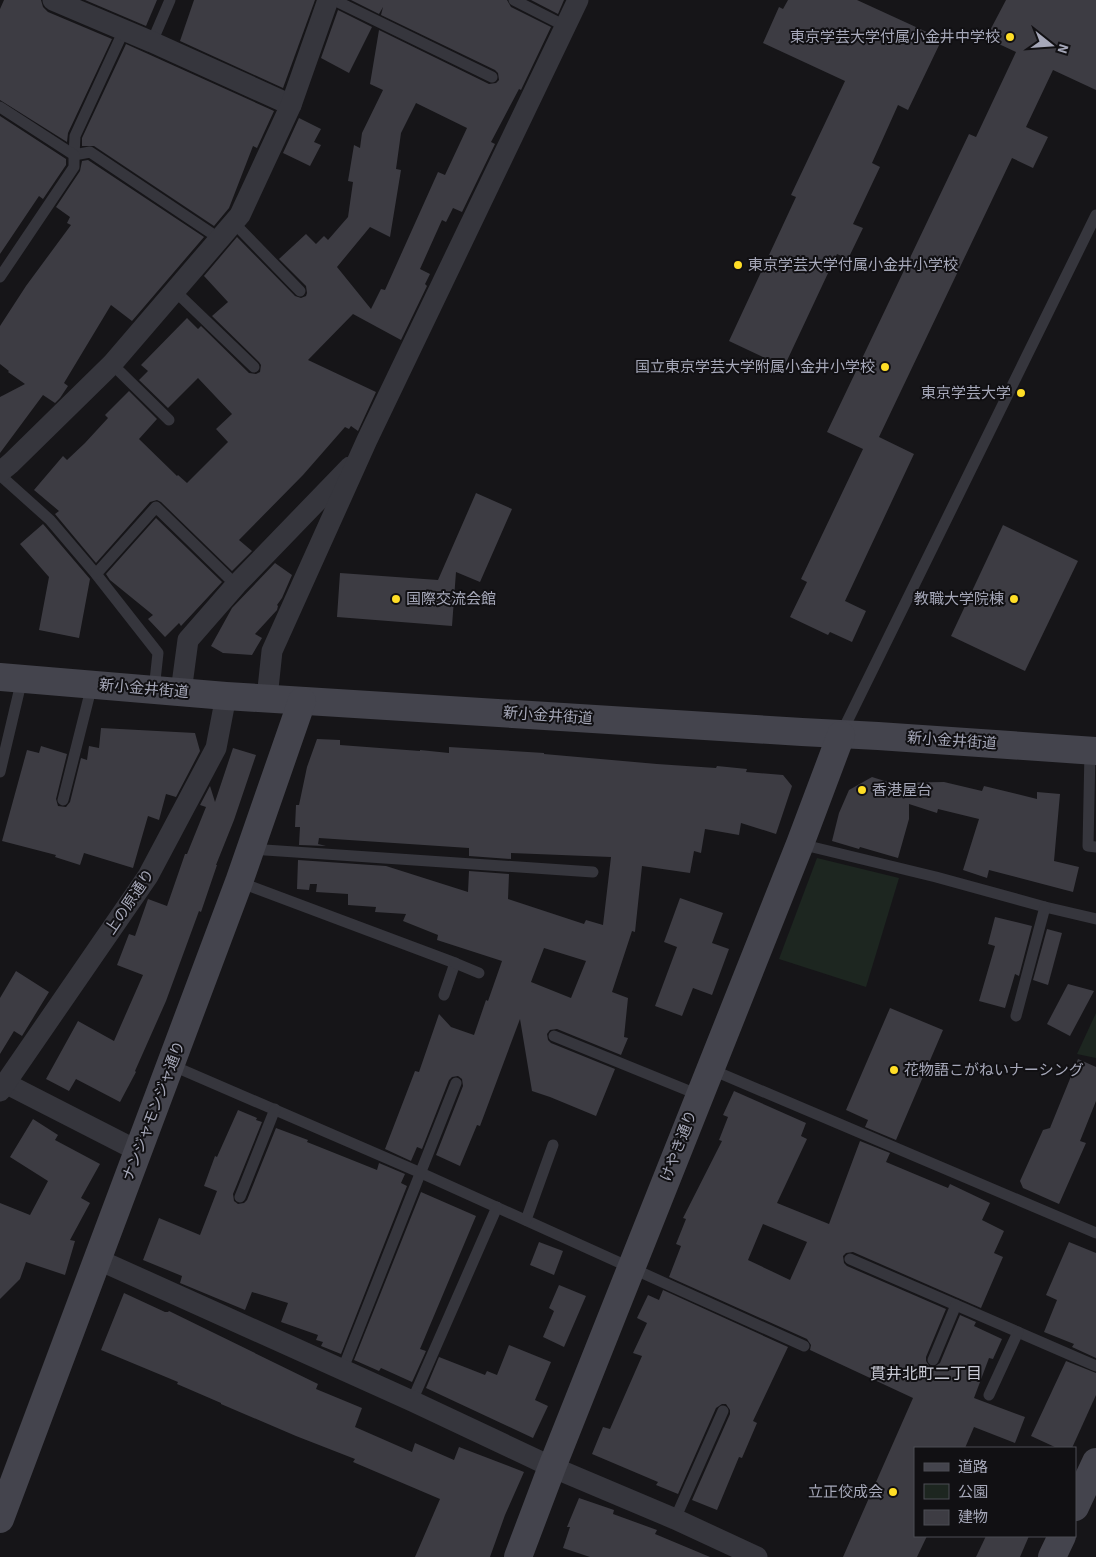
<svg xmlns="http://www.w3.org/2000/svg" width="1096" height="1557" font-family="'Source Sans 3','Noto Sans JP',sans-serif">
	<style>
		.green { fill: #1d2620 }
		.building { fill: #3d3c43; fill-rule: evenodd }
		.lines { fill: none; stroke-linecap: round; stroke-linejoin: round }
		.lane { stroke: #36363d; stroke-width: 11 }
		.street { stroke: #36363d; stroke-width: 21 }
		.secondary { stroke: #44444d; stroke-width: 28 }
		.poi-dot { fill: #ffde26; stroke: #111013; stroke-width: 2 }
		.labels { text-anchor: middle; dominant-baseline: central; stroke-width: 4; stroke-linejoin: round; paint-order: stroke }
		.poi-label { font-size: 15px; fill: #a6a8b9; stroke: #111013; text-anchor: end }
		.street-label { font-size: 15px; fill: #a6a8b9; stroke: #111013 }
		.neighbourhood-label { font-size: 16px; fill: #c8c9d4; stroke: #111013 }
	</style>
	<rect width="100%" height="100%" fill="#161518"/>
	<!-- green -->
	<g class="green">
		<polygon points="817,858 899,878 866,987 779,959"/>
		<polygon points="1096,1013 1096,1058 1077,1054"/>
	</g>
	<!-- building -->
	<g class="building">
		<polygon points="4,0 41,0 43,7 48,12 112,39 68,133 67,142 0,100 0,9"/>
		<polygon points="85,0 157,0 146,26"/>
		<polygon points="194,0 315,0 283,88 180,41"/>
		<path d="M351 0H507L511 7 551 27 521 90 519 89 491 142 495 144 462 212 453 208 446 222 442 220 420 269 430 274 425 284 427 286 401 340 353 314 308 360 376 392 358 431 351 426 349 429 345 427 303 475 239 540 252 551 232 571 161 502 157 500 150 502 96 563 55 514 59 511 34 490 63 456 67 460 85 443 108 418 105 415 129 391 157 419 139 439 177 476 178 475 187 483 228 442 216 429 232 414 198 378 168 408 139 380 148 371 141 365 187 318 198 329 201 326 249 373 256 374 260 372 261 365 259 362 212 316 228 302 204 276 237 237 295 296 301 298 306 296 307 293 306 286 279 259 306 234 316 244 324 236 328 240 348 217 353 182 348 181 354 145 360 148 362 133 383 90 370 84 379 30 489 84 496 83 499 80 498 73 495 70 381 15 383 7 379 14ZM416 103 467 128 445 175 438 172 385 290 381 289 371 309 337 267 370 227 390 237 401 170 396 169 401 133Z"/>
		<polygon points="531,0 564,0 558,14"/>
		<polygon points="788,0 857,0 942,39 908,110 898,105 872,163 880,167 853,224 863,228 848,259 837,254 784,367 729,341 796,197 791,195 845,81 763,43 779,7 783,9"/>
		<polygon points="1006,0 1096,0 1096,90 1053,70 1026,127 1048,137 1033,168 1012,158 879,437 914,454 845,601 866,611 852,642 830,632 828,635 790,617 807,582 801,579 863,449 827,432 969,134 976,137 1016,52 986,38"/>
		<polygon points="338,10 372,27 349,73 321,58"/>
		<polygon points="126,44 274,111 257,148 253,146 229,208 214,226 94,146 82,146 82,138"/>
		<polygon points="0,116 66,159 66,165 43,199 39,196 0,254"/>
		<polygon points="299,118 321,129 314,142 321,145 310,166 283,153"/>
		<polygon points="88,160 204,237 132,321 111,305 64,383 68,386 60,398 55,403 43,395 0,453 0,397 25,384 8,372 9,371 0,364 0,326 26,286 71,225 67,223 70,217 56,207 80,171 82,161"/>
		<polygon points="476,493 512,509 480,582 456,572 452,626 337,617 340,573 438,580"/>
		<polygon points="156,518 222,582 181,626 179,623 165,637 148,619 153,615 110,580 106,574"/>
		<polygon points="43,524 90,579 79,638 39,630 49,577 20,544"/>
		<polygon points="1003,525 1078,561 1025,671 951,636"/>
		<polygon points="275,563 292,575 282,598 277,605 278,606 277,610 255,634 262,638 252,655 223,653 211,646 232,608"/>
		<polygon points="101,728 195,733 200,751 176,797 166,794 159,820 148,816 133,868 84,853 80,865 55,857 56,855 2,841 27,750 39,753 41,746 67,754 56,799 58,806 66,807 70,802 81,758 87,760 89,746 99,748"/>
		<path d="M317 739 340 740V745L420 751V750L449 753V747L544 753V754L657 764 716 768 717 766 747 769 746 772 783 775 792 786 776 834 741 823 739 835 705 829 701 853 694 851 690 873 642 866 635 932 632 931 612 992 628 998 624 1037 628 1038 621 1055 557 1029 550 1030 547 1034 548 1040 551 1043 615 1069 596 1116 550 1097 532 1091 520 1019 480 1126 477 1125 460 1166 436 1155 463 1086 462 1079 458 1076 452 1077 449 1080 422 1149 417 1147 411 1161 385 1149 415 1071 419 1072 439 1014 451 1027 474 1035 486 1000 488 1001 502 961 437 940 438 935 403 921 406 914 375 912 376 907 348 905V894L316 892 317 884H310L309 890 297 889 298 860 386 866 468 892 469 871 509 874 508 899 584 924 586 920 603 925 611 857 511 853V859L469 856V848L319 838 318 844 326 846 299 845 300 827H295L296 805H299L307 767ZM544 948 586 961 571 998 531 982Z"/>
		<polygon points="233,748 256,755 234,820 216,865 217,865 201,912 199,911 166,1001 135,1071 136,1072 120,1102 76,1079 69,1091 46,1079 78,1021 114,1041 143,975 117,965 129,934 135,936 148,899 167,906 185,854 187,854 206,807 200,805 210,786 215,802"/>
		<polygon points="872,777 891,783 944,782 982,791 984,786 1037,799 1037,792 1060,794 1054,861 1079,867 1073,892 989,870 987,878 963,870 979,819 938,809 937,813 909,804 909,819 898,858 860,847 859,849 832,841 839,813 849,790"/>
		<polygon points="680,898 723,913 712,943 729,949 712,995 693,988 682,1016 655,1006 677,947 664,942"/>
		<polygon points="995,917 1032,926 1019,976 1015,974 1005,1008 979,1001 995,946 988,944"/>
		<polygon points="1047,929 1062,933 1048,985 1033,980"/>
		<polygon points="16,971 49,992 22,1036 14,1031 0,1054 0,998"/>
		<polygon points="1068,984 1094,991 1070,1036 1047,1024"/>
		<polygon points="890,1008 943,1030 896,1140 865,1127 868,1120 846,1110"/>
		<polygon points="1078,1059 1096,1067 1096,1101 1080,1141 1086,1143 1059,1204 1023,1188 1020,1181 1043,1130 1050,1128"/>
		<path d="M734 1091 806 1123 801 1136 807 1139 777 1203 829 1224 860 1141 890 1153 886 1162 948 1188 950 1184 990 1203 982 1220 1004 1231 994 1253 1003 1257 981 1308 853 1252 846 1253 843 1256 844 1263 847 1266 946 1309 926 1357V1361L930 1367H934L940 1363 960 1315 976 1322 974 1326 1002 1339 993 1359 989 1358 974 1398 1025 1417 1015 1443 974 1427 965 1448H915V1536H927L917 1557H843L913 1398 810 1350 811 1345 807 1339 669 1277 681 1246 676 1244 686 1219 683 1218 722 1141 719 1140 728 1117 723 1115ZM763 1224 807 1242 790 1280 748 1260Z"/>
		<polygon points="238,1110 257,1118 256,1120 262,1122 233,1194 234,1201 238,1204 244,1203 247,1200 276,1128 308,1140 307,1142 377,1170 379,1163 405,1174 401,1183 407,1186 341,1354 321,1346 323,1342 316,1340 318,1335 281,1322 288,1303 252,1292 245,1310 180,1283 182,1276 143,1260 159,1218 200,1235 217,1191 204,1186 215,1156 217,1157"/>
		<polygon points="33,1119 58,1135 55,1140 100,1164 81,1198 90,1203 70,1240 75,1241 65,1275 26,1262 20,1279 0,1299 0,1203 30,1215 48,1181 10,1157"/>
		<polygon points="421,1192 476,1216 420,1349 426,1351 412,1382 381,1368 379,1371 354,1360"/>
		<polygon points="539,1242 563,1251 554,1275 530,1265"/>
		<polygon points="1069,1242 1096,1253 1096,1358 1072,1347 1074,1344 1044,1332 1057,1300 1046,1295"/>
		<polygon points="559,1285 586,1296 564,1347 543,1337 554,1311 549,1308"/>
		<polygon points="663,1290 788,1347 753,1421 757,1423 742,1458 739,1457 717,1510 692,1500 730,1414 730,1410 726,1404 722,1404 716,1408 678,1494 656,1485 658,1482 592,1454 603,1427 610,1429 642,1356 633,1353 647,1323 637,1318 648,1295 659,1300"/>
		<polygon points="124,1293 165,1312 168,1312 169,1311 318,1384 316,1389 362,1408 355,1427 412,1452 415,1443 454,1460 459,1447 524,1472 505,1515 490,1557 415,1557 440,1499 353,1462 355,1459 296,1436 221,1404 221,1403 177,1384 178,1382 101,1350"/>
		<polygon points="509,1345 551,1362 535,1400 548,1406 533,1438 426,1388 439,1357 485,1375 487,1371 497,1375"/>
		<polygon points="1066,1361 1096,1373 1096,1395 1072,1448 1057,1448 1031,1436"/>
		<polygon points="579,1498 614,1510 613,1514 657,1530 655,1534 710,1557 590,1557 563,1548 570,1527 567,1527"/>
		<polygon points="986,1536 1029,1536 1020,1557 976,1557"/>
	</g>
	<g class="lines">
		<!-- lane -->
		<g class="lane">
			<polyline points="334,0 492,77"/>
			<polyline points="514,0 565,26"/>
			<polyline points="124,30 75,136 74,155 90,152 220,239"/>
			<polyline points="152,42 170,0"/>
			<polyline points="0,107 74,155 74,167 0,277"/>
			<polyline points="234,223 300,291"/>
			<polyline points="176,292 254,367"/>
			<polyline points="112,364 169,420"/>
			<polyline points="0,475 50,520 96,574 158,653 154,690"/>
			<polyline points="96,574 156,507 236,585"/>
			<polyline points="841,734 1096,215"/>
			<polyline points="1090,751 1088,846 1096,847"/>
			<polyline points="0,772 22,679"/>
			<polyline points="63,800 92,685"/>
			<polyline points="800,844 936,877 1045,907 1096,919"/>
			<polyline points="251,849 593,872"/>
			<polyline points="239,882 455,963 444,995"/>
			<polyline points="455,963 479,973"/>
			<polyline points="1016,1016 1045,907"/>
			<polyline points="554,1036 699,1095"/>
			<polyline points="171,1065 421,1173 804,1346"/>
			<polyline points="710,1069 1096,1233"/>
			<polyline points="240,1197 275,1109"/>
			<polyline points="526,1220 553,1145"/>
			<polyline points="850,1259 1096,1366"/>
			<polyline points="933,1360 956,1305"/>
			<polyline points="342,1371 456,1083"/>
			<polyline points="989,1395 1018,1332"/>
			<polyline points="412,1401 497,1207"/>
			<polyline points="675,1519 723,1411"/>
		</g>
		<!-- street -->
		<g class="street">
			<polyline points="53,0 152,42 291,105"/>
			<polyline points="0,472 11,463 112,364 240,215 291,105 328,0"/>
			<polyline points="181,692 188,640 236,585 350,467"/>
			<polyline points="267,698 272,651 367,440 578,0"/>
			<polyline points="5,1083 138,1151"/>
			<polyline points="0,1091 148,876 216,748 226,696"/>
			<polyline points="99,1260 412,1401 552,1467 675,1519 757,1557"/>
		</g>
		<!-- secondary -->
		<g class="secondary">
			<polyline points="0,677 226,696 802,732 878,736 1096,751"/>
			<polyline points="1075,1507 1096,1462"/>
			<polyline points="0,1519 239,882 302,701"/>
			<polyline points="518,1557 552,1467 800,844 841,735"/>
			<polyline points="1052,1557 1062,1536"/>
		</g>
	</g>
	<!-- markers -->
	<g class="poi-dot">
		<circle cx="1010" cy="37" r="5"/>
		<circle cx="738" cy="265" r="5"/>
		<circle cx="885" cy="367" r="5"/>
		<circle cx="1021" cy="393" r="5"/>
		<circle cx="396" cy="599" r="5"/>
		<circle cx="1014" cy="599" r="5"/>
		<circle cx="862" cy="790" r="5"/>
		<circle cx="894" cy="1070" r="5"/>
		<circle cx="893" cy="1492" r="5"/>
	</g>
	<g class="labels">
		<!-- poi labels -->
		<g class="poi-label">
			<text x="1000" y="37">東京学芸大学付属小金井中学校</text>
			<text x="748" y="265" text-anchor="start">東京学芸大学付属小金井小学校</text>
			<text x="875" y="367">国立東京学芸大学附属小金井小学校</text>
			<text x="1011" y="393">東京学芸大学</text>
			<text x="406" y="599" text-anchor="start">国際交流会館</text>
			<text x="1004" y="599">教職大学院棟</text>
			<text x="872" y="790" text-anchor="start">香港屋台</text>
			<text x="904" y="1070" text-anchor="start">花物語こがねいナーシング</text>
			<text x="883" y="1492">立正佼成会</text>
		</g>
		<!-- street labels -->
		<g class="street-label">
			<text transform="translate(144 689) rotate(5)">新小金井街道</text>
			<text transform="translate(548 716) rotate(4)">新小金井街道</text>
			<text transform="translate(952 741) rotate(4)">新小金井街道</text>
			<text transform="translate(130 902) rotate(-56)">上の原通り</text>
			<text transform="translate(154 1111) rotate(-69)">ナンジャモンジャ通り</text>
			<text transform="translate(679 1146) rotate(-69)">けやき通り</text>
		</g>
		<!-- neighbourhood labels -->
		<g class="neighbourhood-label">
			<text x="926" y="1374">貫井北町二丁目</text>
		</g>
	</g>
	<!-- legend -->
	<rect x="914" y="1447" width="162" height="90" fill="#111013" stroke="#4d4d55"/>
	<rect x="924" y="1463" width="25" height="8" fill="#44444d" stroke="#4d4d55"/>
	<text x="958" y="1472" font-size="15" fill="#a6a8b9">道路</text>
	<rect x="924" y="1484" width="25" height="15" fill="#1d2620" stroke="#4d4d55"/>
	<text x="958" y="1497" font-size="15" fill="#a6a8b9">公園</text>
	<rect x="924" y="1510" width="25" height="15" fill="#3d3c43" stroke="#4d4d55"/>
	<text x="958" y="1522" font-size="15" fill="#a6a8b9">建物</text>
	<!-- north arrow -->
	<g transform="translate(1051 45) rotate(107)" stroke="#111013" stroke-width="4" paint-order="stroke">
	<path d="M0-4L9 19L0 12L-9 19Z" fill="#a6a8b9"/>
	<text y="-8" font-size="14" font-weight="bold" text-anchor="middle" fill="#a6a8b9">N</text>
	</g>
</svg>
